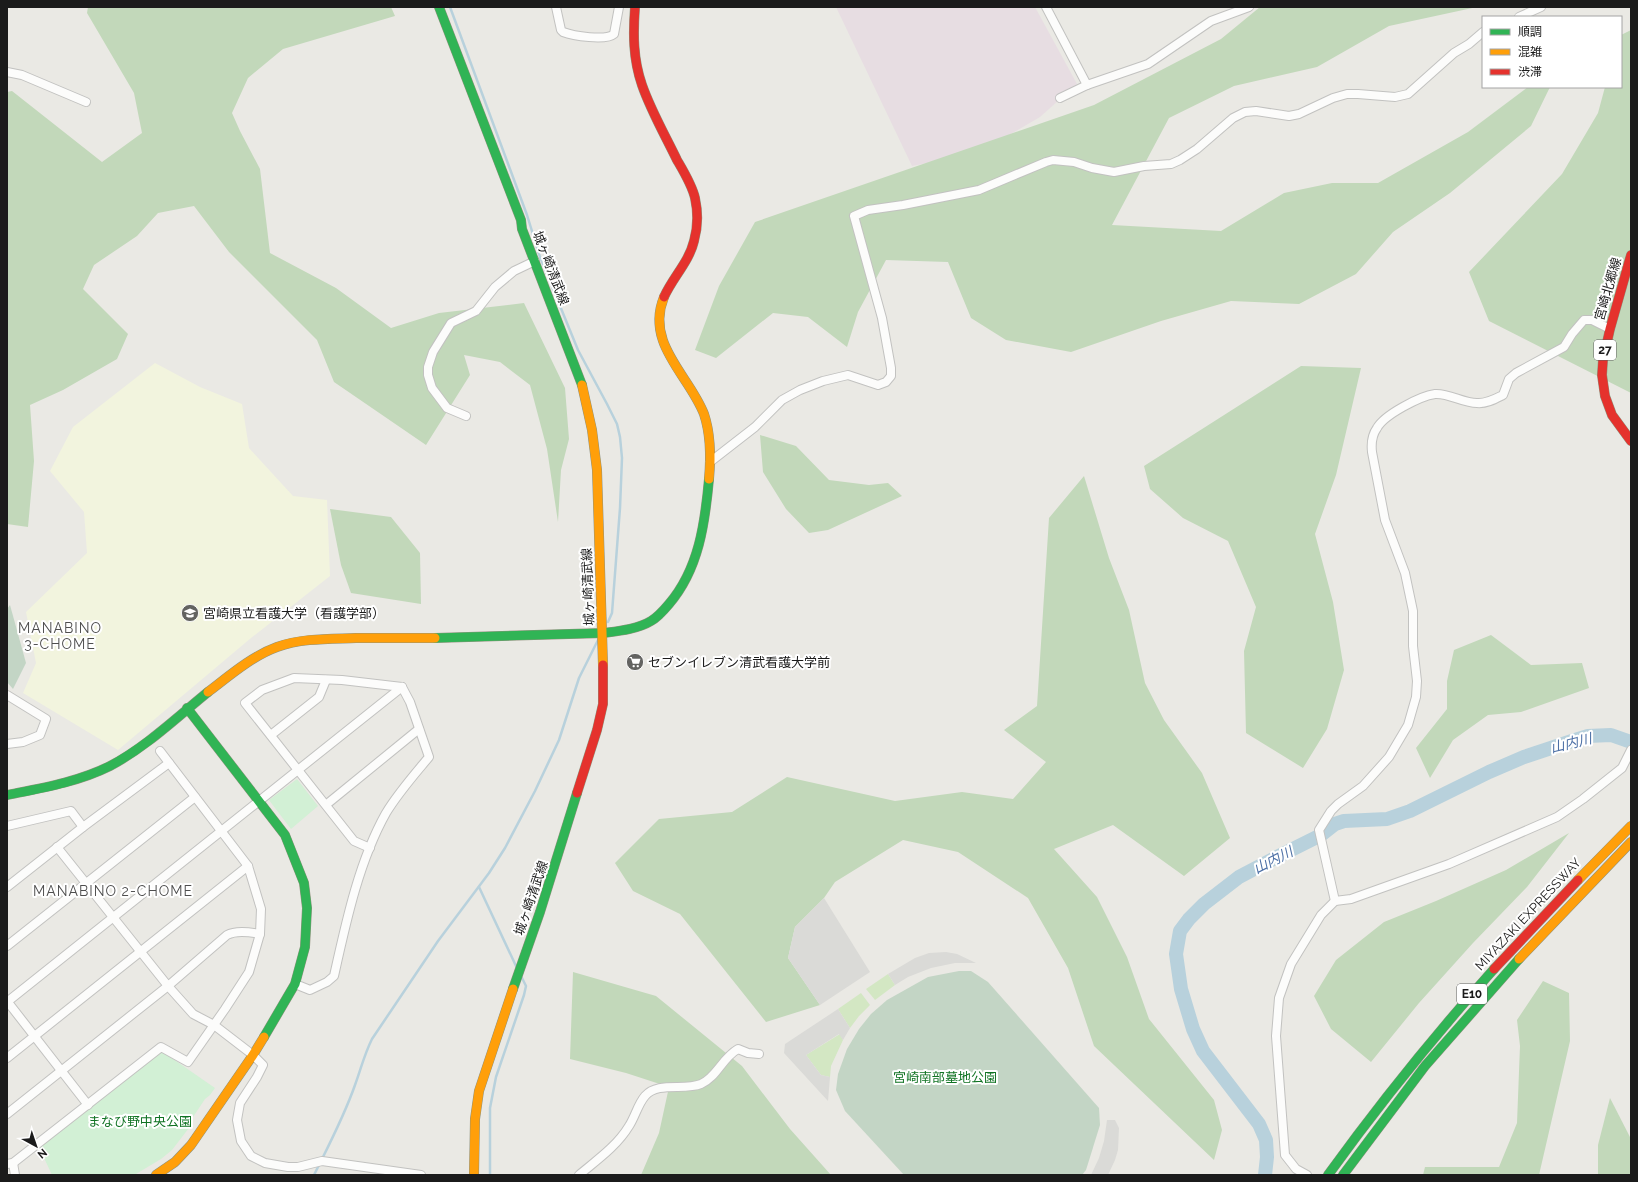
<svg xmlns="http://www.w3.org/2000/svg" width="1638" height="1182" font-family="Raleway,'Noto Sans JP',sans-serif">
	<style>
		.industrial { fill: #e7dde2 }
		.education { fill: #f2f4de }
		.grass { fill: #d3e7c3 }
		.forest { fill: #c2d8ba }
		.cemetery { fill: #c3d5c5 }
		.park { fill: #d2f0d5 }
		.parking { fill: #dadad7 }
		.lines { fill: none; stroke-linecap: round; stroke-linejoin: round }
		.stream { stroke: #b8d1dc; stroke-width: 2.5 }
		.river { stroke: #b8d1dc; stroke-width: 14 }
		.street-casing { stroke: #c2c2c0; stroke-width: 10 }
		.fast-casing { stroke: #8f927d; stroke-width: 10 }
		.slow-casing { stroke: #8f927d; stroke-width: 10 }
		.jam-casing { stroke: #8f927d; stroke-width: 10 }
		.street { stroke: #fcfcfb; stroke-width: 8 }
		.fast { stroke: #30b455; stroke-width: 9 }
		.slow { stroke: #ff9f0a; stroke-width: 9 }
		.jam { stroke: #e5322d; stroke-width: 9 }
		.labels { text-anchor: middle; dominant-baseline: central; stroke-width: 4; stroke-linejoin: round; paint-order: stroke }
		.shield { fill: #fff; stroke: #5f5f5f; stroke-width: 1 }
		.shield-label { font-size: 12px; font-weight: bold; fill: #1b1b1b }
		.street-label { font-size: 13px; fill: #1b1b1b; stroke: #fff }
		.poi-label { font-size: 13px; fill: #1b1b1b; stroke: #fff; text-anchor: start }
		.park-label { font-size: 13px; fill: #107323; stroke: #fff }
		.neighbourhood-label { font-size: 14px; letter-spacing: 1px; fill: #4e4e4e; stroke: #fff }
		.water-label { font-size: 14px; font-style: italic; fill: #4d70a6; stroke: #fff }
	</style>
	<rect width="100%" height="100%" fill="#eae9e4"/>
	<!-- industrial -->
	<polygon class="industrial" points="836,7 1035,7 1077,84 1040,117 978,153 912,166"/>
	<!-- education -->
	<polygon class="education" points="155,363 200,387 242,404 249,448 293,496 327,500 330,576 251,638 118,750 23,693 36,663 26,612 87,553 84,512 50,471 73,427"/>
	<!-- grass -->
	<g class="grass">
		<polygon points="888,974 895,985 875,1000 866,989"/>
		<polygon points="861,993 870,1005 859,1016 850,1028 838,1009"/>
		<polygon points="840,1034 843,1040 831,1066 830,1077 821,1075 806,1055"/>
	</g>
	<!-- forest -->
	<g class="forest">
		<polygon points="88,7 391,7 395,16 283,49 248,78 232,113 240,131 260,169 270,253 336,288 391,328 439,313 524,303 565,388 569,439 561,470 558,522 547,449 530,385 500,362 464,355 470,375 426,445 334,382 317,340 229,252 194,206 158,213 137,236 94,265 83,289 128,334 117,359 63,390 30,405 34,461 28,527 7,524 7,92 12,91 102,162 142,133 134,93 87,13"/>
		<polygon points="1260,7 1477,7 1389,26 1317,67 1234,86 1169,118 1112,225 1221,231 1284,193 1332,183 1378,183 1468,132 1528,87 1550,87 1531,126 1450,193 1393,232 1356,274 1299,304 1231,301 1161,321 1071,352 1006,340 971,318 948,262 886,260 858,312 847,347 808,317 773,313 716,358 695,350 719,286 755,222 1094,105 1221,39"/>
		<polygon points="1631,30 1631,393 1489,321 1469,272 1562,174 1598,113 1605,87 1621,87 1621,35"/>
		<polygon points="1301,366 1361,368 1336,475 1315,534 1333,602 1344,670 1327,729 1303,768 1246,733 1244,651 1256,607 1228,541 1183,518 1150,489 1144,466"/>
		<polygon points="760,435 796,446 829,480 869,485 888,483 902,496 828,530 809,533 786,509 763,472"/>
		<polygon points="1084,476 1109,558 1129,610 1145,683 1164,720 1202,773 1230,838 1184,876 1113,825 1054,849 1097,897 1127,957 1149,1019 1214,1100 1222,1130 1214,1160 1094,1046 1068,968 1028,898 958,852 903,840 835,882 824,898 795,927 788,958 820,1005 766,1022 680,914 633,891 615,863 659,819 732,812 787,777 895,801 962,792 1013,799 1046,762 1004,730 1037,706 1049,518"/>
		<polygon points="330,509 391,517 420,553 421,604 351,593 341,565"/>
		<polygon points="1491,635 1531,665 1582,663 1589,688 1521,712 1488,715 1453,740 1430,778 1416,748 1447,709 1447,681 1454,650"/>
		<polygon points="1569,833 1527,887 1473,943 1419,1003 1371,1062 1331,1029 1314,996 1336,960 1384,922 1436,901 1506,870"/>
		<polygon points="573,972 656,996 742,1066 790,1129 831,1175 641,1175 659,1133 669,1087 626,1073 570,1059"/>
		<polygon points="1543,981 1569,993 1570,1041 1539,1175 1423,1175 1425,1167 1499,1167 1517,1123 1520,1046 1517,1020"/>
		<polygon points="1610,1098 1631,1139 1631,1175 1598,1175 1598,1145"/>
	</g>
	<!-- cemetery -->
	<g class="cemetery">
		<polygon points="10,605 26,663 13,689 7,682 7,609"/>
		<polygon points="959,971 971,971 988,982 1099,1108 1100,1125 1086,1170 1082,1175 904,1175 845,1111 836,1090 838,1074 847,1049 859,1029 871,1014 887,1000 928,977"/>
	</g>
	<!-- park -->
	<g class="park">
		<polygon points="297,779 318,806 291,829 269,800"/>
		<polygon points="163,1052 215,1088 210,1095 205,1099 193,1117 192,1124 172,1150 161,1159 136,1174 52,1175 38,1145 66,1127 152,1055"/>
	</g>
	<!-- parking -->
	<g class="parking">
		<polygon points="824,898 870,972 820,1005 788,958 795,927"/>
		<polygon points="946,952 957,954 976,963 955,963 931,968 908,977 895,985 888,974 915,958 929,953"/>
		<polygon points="838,1009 850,1028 843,1040 839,1034 806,1055 821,1075 830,1077 828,1101 784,1053 785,1044"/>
		<polygon points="1107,1120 1115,1120 1119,1128 1118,1150 1115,1160 1108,1175 1091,1175 1099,1158 1104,1141"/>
	</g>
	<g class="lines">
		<!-- stream -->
		<g class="stream">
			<polyline points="450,7 527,215 540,257 578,350 607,404 617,424 620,437 622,458 620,508 612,613 608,622"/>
			<polyline points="479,887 516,966"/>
			<path d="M322 1159C334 1135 346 1111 355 1085 361 1069 364 1055 372 1039L438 941 489 873 505 848 535 791 559 740 579 678 598 640"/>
			<polyline points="314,1175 320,1163"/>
			<polyline points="490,1175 490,1108 496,1077 524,995 526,986 522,978"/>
		</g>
		<!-- river -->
		<polyline class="river" points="1265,1175 1267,1157 1266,1140 1259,1124 1203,1051 1193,1029 1181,989 1176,954 1180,931 1189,919 1204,904 1239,877 1277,857 1321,835 1335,824 1344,821 1387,819 1410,811 1489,772 1524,757 1575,740 1588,736 1611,735 1631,742"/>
		<defs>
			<g id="street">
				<path d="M556 7 561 30 563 32C573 36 606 41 614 34L619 7"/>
				<polyline points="1046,7 1087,85"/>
				<polyline points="1519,17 1541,7"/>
				<polyline points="7,72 22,75 86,102"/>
				<polyline points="1060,98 1087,85 1148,64 1211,21 1249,7"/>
				<polyline points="466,416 447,408 432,388 428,375 428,367 433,352 451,323 476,311 495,287 514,271 535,261"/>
				<polyline points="710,462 755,427 782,400 800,390 823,381 848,375 878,385 886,382 891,376 891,368 882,318 854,216 868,210 903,205 979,190 1046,162 1053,160 1074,162 1092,168 1114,172 1144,166 1171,164 1180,160 1197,149 1233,118 1245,112 1256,111 1289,116 1299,114 1333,98 1347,94 1358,94 1395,97 1408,94 1454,53 1469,44 1483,32"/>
				<polyline points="7,695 46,719 40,735 23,742 7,744"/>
				<polyline points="271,735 319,697 326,680"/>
				<polyline points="327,804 419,729"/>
				<polyline points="7,826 71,811 83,827"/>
				<polyline points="57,847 168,986 193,1014 214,1025 253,1055 263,1065 257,1077 240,1103 237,1120 241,1141 251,1156 265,1163 288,1167 298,1167 322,1161 421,1175"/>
				<polyline points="370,848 354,841 245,703 262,690 294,678 342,680 402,687"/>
				<polyline points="7,887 83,827 169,763"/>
				<path d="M1335 901 1319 830 1331 811 1338 804 1363 786 1389 757 1408 725 1416 697 1417 681 1413 646V611L1405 573 1385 520 1372 452C1371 443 1372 435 1377 428 1384 415 1420 396 1435 394 1449 393 1463 403 1477 403 1486 404 1495 399 1503 395L1509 379 1516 373 1564 347 1572 334 1584 320H1592L1610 329"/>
				<polyline points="7,946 195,797"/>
				<path d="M295 984 310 990 327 982 334 976C346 922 359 861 386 813 398 793 414 775 429 757L410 702 402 687"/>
				<polyline points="7,1001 88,1105"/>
				<polyline points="7,1002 402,687"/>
				<polyline points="7,1058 248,866"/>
				<path d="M7 1114 168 986 227 935C236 930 250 932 260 934"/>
				<polyline points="13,1163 15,1175"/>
				<polyline points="7,1164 13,1163 161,1047 188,1062 225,1009 249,972 260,934 261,909 248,866 160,751"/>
				<path d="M579 1175C597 1160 617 1146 629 1126 635 1117 638 1104 645 1096 658 1081 684 1091 701 1084 717 1077 722 1058 738 1049L748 1053 759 1054"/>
				<polyline points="1307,1175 1296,1169 1285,1155 1276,1036 1279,998 1291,964 1321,915 1335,901 1351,899 1449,864 1557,817 1583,799 1622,768 1631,750"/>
			</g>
			<g id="fast">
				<polyline points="439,7 521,220 522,229 582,385"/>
				<path d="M435 638 604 633C619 631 638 629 651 621 658 617 664 610 669 604 699 569 705 523 709 479"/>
				<polyline points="187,708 285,835 304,883 307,908 305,947 295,984 264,1037"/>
				<path d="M7 795C42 788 78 782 110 766 146 747 176 718 208 692"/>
				<polyline points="513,989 540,912 577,793"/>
				<path d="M1328 1175C1380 1103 1435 1035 1494 969"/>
				<polyline points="1343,1175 1425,1066 1519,959"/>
			</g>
			<g id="slow">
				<path d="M664 297C645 344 689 375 704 414 711 435 711 457 709 479"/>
				<polyline points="582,385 592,430 597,470 603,665"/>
				<path d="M208 692C229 676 252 656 277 647 302 638 330 639 356 638 382 638 409 638 435 638"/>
				<polyline points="1578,880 1631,826"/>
				<polyline points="1519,959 1631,842"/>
				<polyline points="156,1175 175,1162 191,1145 253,1055 264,1037"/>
				<polyline points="474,1175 475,1119 479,1091 513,989"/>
			</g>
			<g id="jam">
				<path d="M635 7C633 34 633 59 642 85 651 111 665 135 677 160 684 172 692 185 695 198 698 212 698 227 694 241 689 262 673 277 664 297"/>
				<polyline points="1631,255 1610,329 1603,360 1602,375 1605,396 1612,415 1631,441"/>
				<polyline points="577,793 597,730 603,704 603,665"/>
				<polyline points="1494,969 1578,880"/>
			</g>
		</defs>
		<!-- street casing -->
		<use href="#street" class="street-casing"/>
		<!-- fast casing -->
		<use href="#fast" class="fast-casing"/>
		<!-- slow casing -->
		<use href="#slow" class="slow-casing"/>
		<!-- jam casing -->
		<use href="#jam" class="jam-casing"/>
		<!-- street -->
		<use href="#street" class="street"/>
		<!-- fast -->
		<use href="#fast" class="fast"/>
		<!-- slow -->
		<use href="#slow" class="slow"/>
		<!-- jam -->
		<use href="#jam" class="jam"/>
	</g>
	<!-- icons -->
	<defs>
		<symbol id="university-disc" viewBox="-11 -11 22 22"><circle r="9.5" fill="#636361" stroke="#fff"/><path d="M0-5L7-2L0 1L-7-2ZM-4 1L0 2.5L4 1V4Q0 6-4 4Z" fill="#fff"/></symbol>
		<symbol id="supermarket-disc" viewBox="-11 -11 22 22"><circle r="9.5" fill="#636361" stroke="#fff"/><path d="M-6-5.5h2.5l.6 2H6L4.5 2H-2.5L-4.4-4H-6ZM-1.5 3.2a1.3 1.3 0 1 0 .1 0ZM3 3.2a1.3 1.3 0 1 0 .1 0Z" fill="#fff"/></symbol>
	</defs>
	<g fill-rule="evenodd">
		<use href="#university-disc" x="180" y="603" width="20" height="20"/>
		<use href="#supermarket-disc" x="625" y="652" width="20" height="20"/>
	</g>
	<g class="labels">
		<!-- shield labels -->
		<g class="shield">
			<rect x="1594" y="340" width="22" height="20" rx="3"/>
			<rect x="1457" y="984" width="30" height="20" rx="3"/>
		</g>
		<g class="shield-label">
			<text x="1605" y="350">27</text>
			<text x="1472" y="994">E10</text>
		</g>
		<!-- street labels -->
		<g class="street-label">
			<text transform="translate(551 268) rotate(69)">城ヶ崎清武線</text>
			<text transform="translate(1608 289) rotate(-74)">宮崎北郷線</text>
			<text transform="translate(588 587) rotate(-92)">城ヶ崎清武線</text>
			<text transform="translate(531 898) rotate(-71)">城ヶ崎清武線</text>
			<text transform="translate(1528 914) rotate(-47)">MIYAZAKI EXPRESSWAY</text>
		</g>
		<!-- poi labels -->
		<g class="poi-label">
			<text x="203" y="613">宮崎県立看護大学（看護学部）</text>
			<text x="648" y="662">セブンイレブン清武看護大学前</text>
		</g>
		<!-- park labels -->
		<g class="park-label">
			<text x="945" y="1077">宮崎南部墓地公園</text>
			<text x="140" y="1121">まなび野中央公園</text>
		</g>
		<!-- neighbourhood labels -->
		<g class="neighbourhood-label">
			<text x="60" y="628">MANABINO<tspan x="60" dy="16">3-CHOME</tspan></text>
			<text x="113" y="891">MANABINO 2-CHOME</text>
		</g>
		<!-- water labels -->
		<g class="water-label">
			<text transform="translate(1571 743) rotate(-14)">山内川</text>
			<text transform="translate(1273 860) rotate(-27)">山内川</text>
		</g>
	</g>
	<!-- border -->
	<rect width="1638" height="1182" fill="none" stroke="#1b1b1b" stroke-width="16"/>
	<!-- legend -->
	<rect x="1482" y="16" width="140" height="72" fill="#ffffff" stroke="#a4a4a4"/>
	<rect x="1490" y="29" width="20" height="6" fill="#30b455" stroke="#a4a4a4"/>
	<text x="1518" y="36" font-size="12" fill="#1b1b1b">順調</text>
	<rect x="1490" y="49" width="20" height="6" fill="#ff9f0a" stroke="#a4a4a4"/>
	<text x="1518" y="56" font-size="12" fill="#1b1b1b">混雑</text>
	<rect x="1490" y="69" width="20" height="6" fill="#e5322d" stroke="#a4a4a4"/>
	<text x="1518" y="76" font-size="12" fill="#1b1b1b">渋滞</text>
	<!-- north arrow -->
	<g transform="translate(36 1146) rotate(140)" stroke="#ffffff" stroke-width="3" paint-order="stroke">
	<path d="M0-3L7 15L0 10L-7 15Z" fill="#1b1b1b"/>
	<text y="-6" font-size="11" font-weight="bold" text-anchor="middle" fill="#1b1b1b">N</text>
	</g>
</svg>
